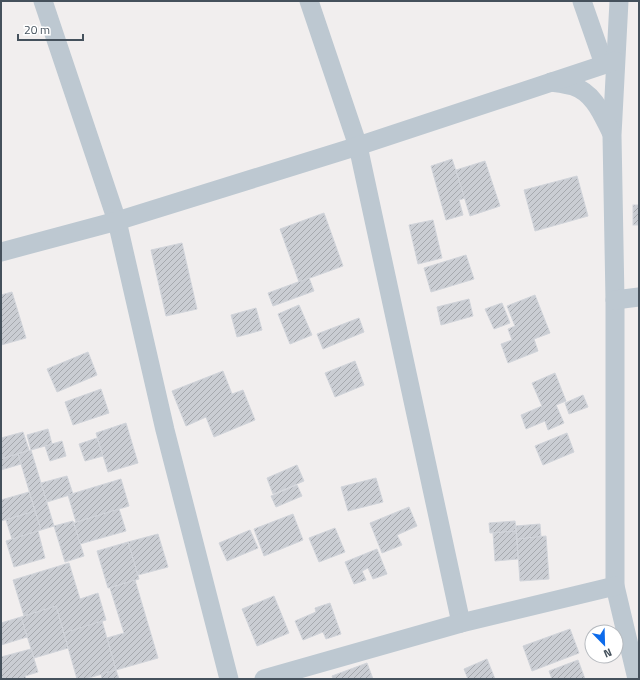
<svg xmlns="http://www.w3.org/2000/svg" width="640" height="680" font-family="'Titillium Web',sans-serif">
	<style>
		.building { fill: url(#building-hatch); stroke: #d1d4da }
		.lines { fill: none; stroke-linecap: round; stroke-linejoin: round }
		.minor { stroke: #bdc8d1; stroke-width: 19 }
	</style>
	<defs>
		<pattern id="building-hatch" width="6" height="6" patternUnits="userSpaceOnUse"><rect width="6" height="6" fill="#cacdd3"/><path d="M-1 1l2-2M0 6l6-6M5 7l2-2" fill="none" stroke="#a6a9ae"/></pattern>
	</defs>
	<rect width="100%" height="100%" fill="#f1eeee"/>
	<!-- building -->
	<g class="building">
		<polygon points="452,159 465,198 459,200 463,215 446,220 431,166"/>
		<polygon points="485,161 500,206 470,216 456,170"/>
		<polygon points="577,176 588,216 535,231 524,190"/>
		<rect x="633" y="205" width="6" height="20"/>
		<polygon points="324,213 343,266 299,282 280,229"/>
		<polygon points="433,220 442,258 418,264 409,225"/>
		<polygon points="182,243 197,309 166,316 151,250"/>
		<polygon points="466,255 474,279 431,292 424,268"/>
		<polygon points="309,278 314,291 273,306 268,293"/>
		<polygon points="12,292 26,338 1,345 1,295"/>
		<polygon points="535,295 550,333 534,339 538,351 508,363 501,344 512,340 508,329 515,326 507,306"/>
		<polygon points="469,299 473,316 441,325 437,307"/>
		<polygon points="502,303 510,323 494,329 485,309"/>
		<polygon points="299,305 312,335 290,344 278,314"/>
		<polygon points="256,308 262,330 237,337 231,315"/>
		<polygon points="359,318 364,332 323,349 317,334"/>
		<polygon points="88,352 97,375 57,392 47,369"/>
		<polygon points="355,361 364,385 335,397 325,373"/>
		<polygon points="223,371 232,394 243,390 255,420 214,437 206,417 186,426 172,391"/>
		<polygon points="555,373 566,401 556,405 564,423 548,430 545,421 526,429 521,415 542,406 532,383"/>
		<polygon points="101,389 109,413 73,425 65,402"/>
		<polygon points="583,395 588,407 569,414 565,403"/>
		<polygon points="126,423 138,463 108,472 96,433"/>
		<polygon points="48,429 52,444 31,450 27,435"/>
		<polygon points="23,432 29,450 1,459 1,438"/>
		<polygon points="567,433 574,452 543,465 535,446"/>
		<polygon points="97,438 103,456 85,461 79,444"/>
		<polygon points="62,441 66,456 50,461 45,446"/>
		<polygon points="31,450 54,526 41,530 18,454"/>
		<polygon points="18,454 21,464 1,470 1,459"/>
		<polygon points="297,465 304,481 273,494 267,478"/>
		<polygon points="67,476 73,494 47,502 41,483"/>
		<polygon points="376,478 383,502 348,511 341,487"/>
		<polygon points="121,479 129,506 76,522 68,495"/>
		<polygon points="297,485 302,496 276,507 271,496"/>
		<polygon points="29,492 35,511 1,521 1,500"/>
		<polygon points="409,507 417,526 397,535 402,545 382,553 370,523"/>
		<polygon points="119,509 126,531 80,544 74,523"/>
		<polygon points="35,511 41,530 12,539 6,520"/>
		<polygon points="293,514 303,540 264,556 254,529"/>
		<polygon points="73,521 84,556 65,562 54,526"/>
		<polygon points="515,521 516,531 490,533 489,523"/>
		<polygon points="540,524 541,537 517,539 516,526"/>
		<polygon points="335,528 345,552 319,562 309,538"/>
		<polygon points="250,530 258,548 227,561 219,543"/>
		<polygon points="38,531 45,558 14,567 6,541"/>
		<polygon points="516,531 518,559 495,561 493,533"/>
		<polygon points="158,534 168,567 138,575 128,542"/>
		<polygon points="546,536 549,579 520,581 517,539"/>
		<polygon points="128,542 139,579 108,588 97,551"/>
		<polygon points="377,549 387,574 373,579 368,568 362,571 366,580 354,584 345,562"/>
		<polygon points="69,563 80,599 98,593 106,620 64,633 56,606 24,616 13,580"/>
		<polygon points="135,580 158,658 116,670 107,638 124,633 110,588"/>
		<polygon points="274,596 289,633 257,646 242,609"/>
		<polygon points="330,603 341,634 326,639 323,632 303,640 295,621 316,612 315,608"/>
		<polygon points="56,606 68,648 34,658 21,617"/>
		<polygon points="21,617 27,637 1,645 1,623"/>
		<polygon points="102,621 116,670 85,679 77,679 64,633"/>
		<polygon points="570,629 579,653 532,671 523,646"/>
		<polygon points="31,649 38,672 25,676 26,679 1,679 1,657"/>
		<polygon points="487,659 495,679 468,679 464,669"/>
		<polygon points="578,660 585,679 552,679 549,671"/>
		<polygon points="367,663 373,679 333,679 332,676"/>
		<polygon points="116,670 119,679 102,679 101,674"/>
	</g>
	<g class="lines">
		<!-- minor -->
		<g class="minor">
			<polyline points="43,1 117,221 165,430 229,679"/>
			<polyline points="309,1 358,146 461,623"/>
			<polyline points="582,1 604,64"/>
			<polyline points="619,1 612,135 615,300 615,586 637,679"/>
			<path d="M551 82C558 83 567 84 573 86 594 93 602 114 611 132"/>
			<polyline points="1,252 117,221 358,146 615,61"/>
			<polyline points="615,300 639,297"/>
			<polyline points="264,679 461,623 615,586"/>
		</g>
	</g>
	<!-- border -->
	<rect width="640" height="680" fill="none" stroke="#45515c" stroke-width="4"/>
	<!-- north arrow -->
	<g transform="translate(604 644) rotate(157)"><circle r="19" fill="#ffffff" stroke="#b5b9be"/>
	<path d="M0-3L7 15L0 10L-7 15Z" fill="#0d6beb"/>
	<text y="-6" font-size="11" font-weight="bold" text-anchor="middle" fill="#45515c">N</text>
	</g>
	<!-- scale -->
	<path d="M18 34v6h65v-6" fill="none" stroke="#45515c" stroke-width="2"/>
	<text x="24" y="34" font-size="12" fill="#45515c" stroke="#ffffff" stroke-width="3" paint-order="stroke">20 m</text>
</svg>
